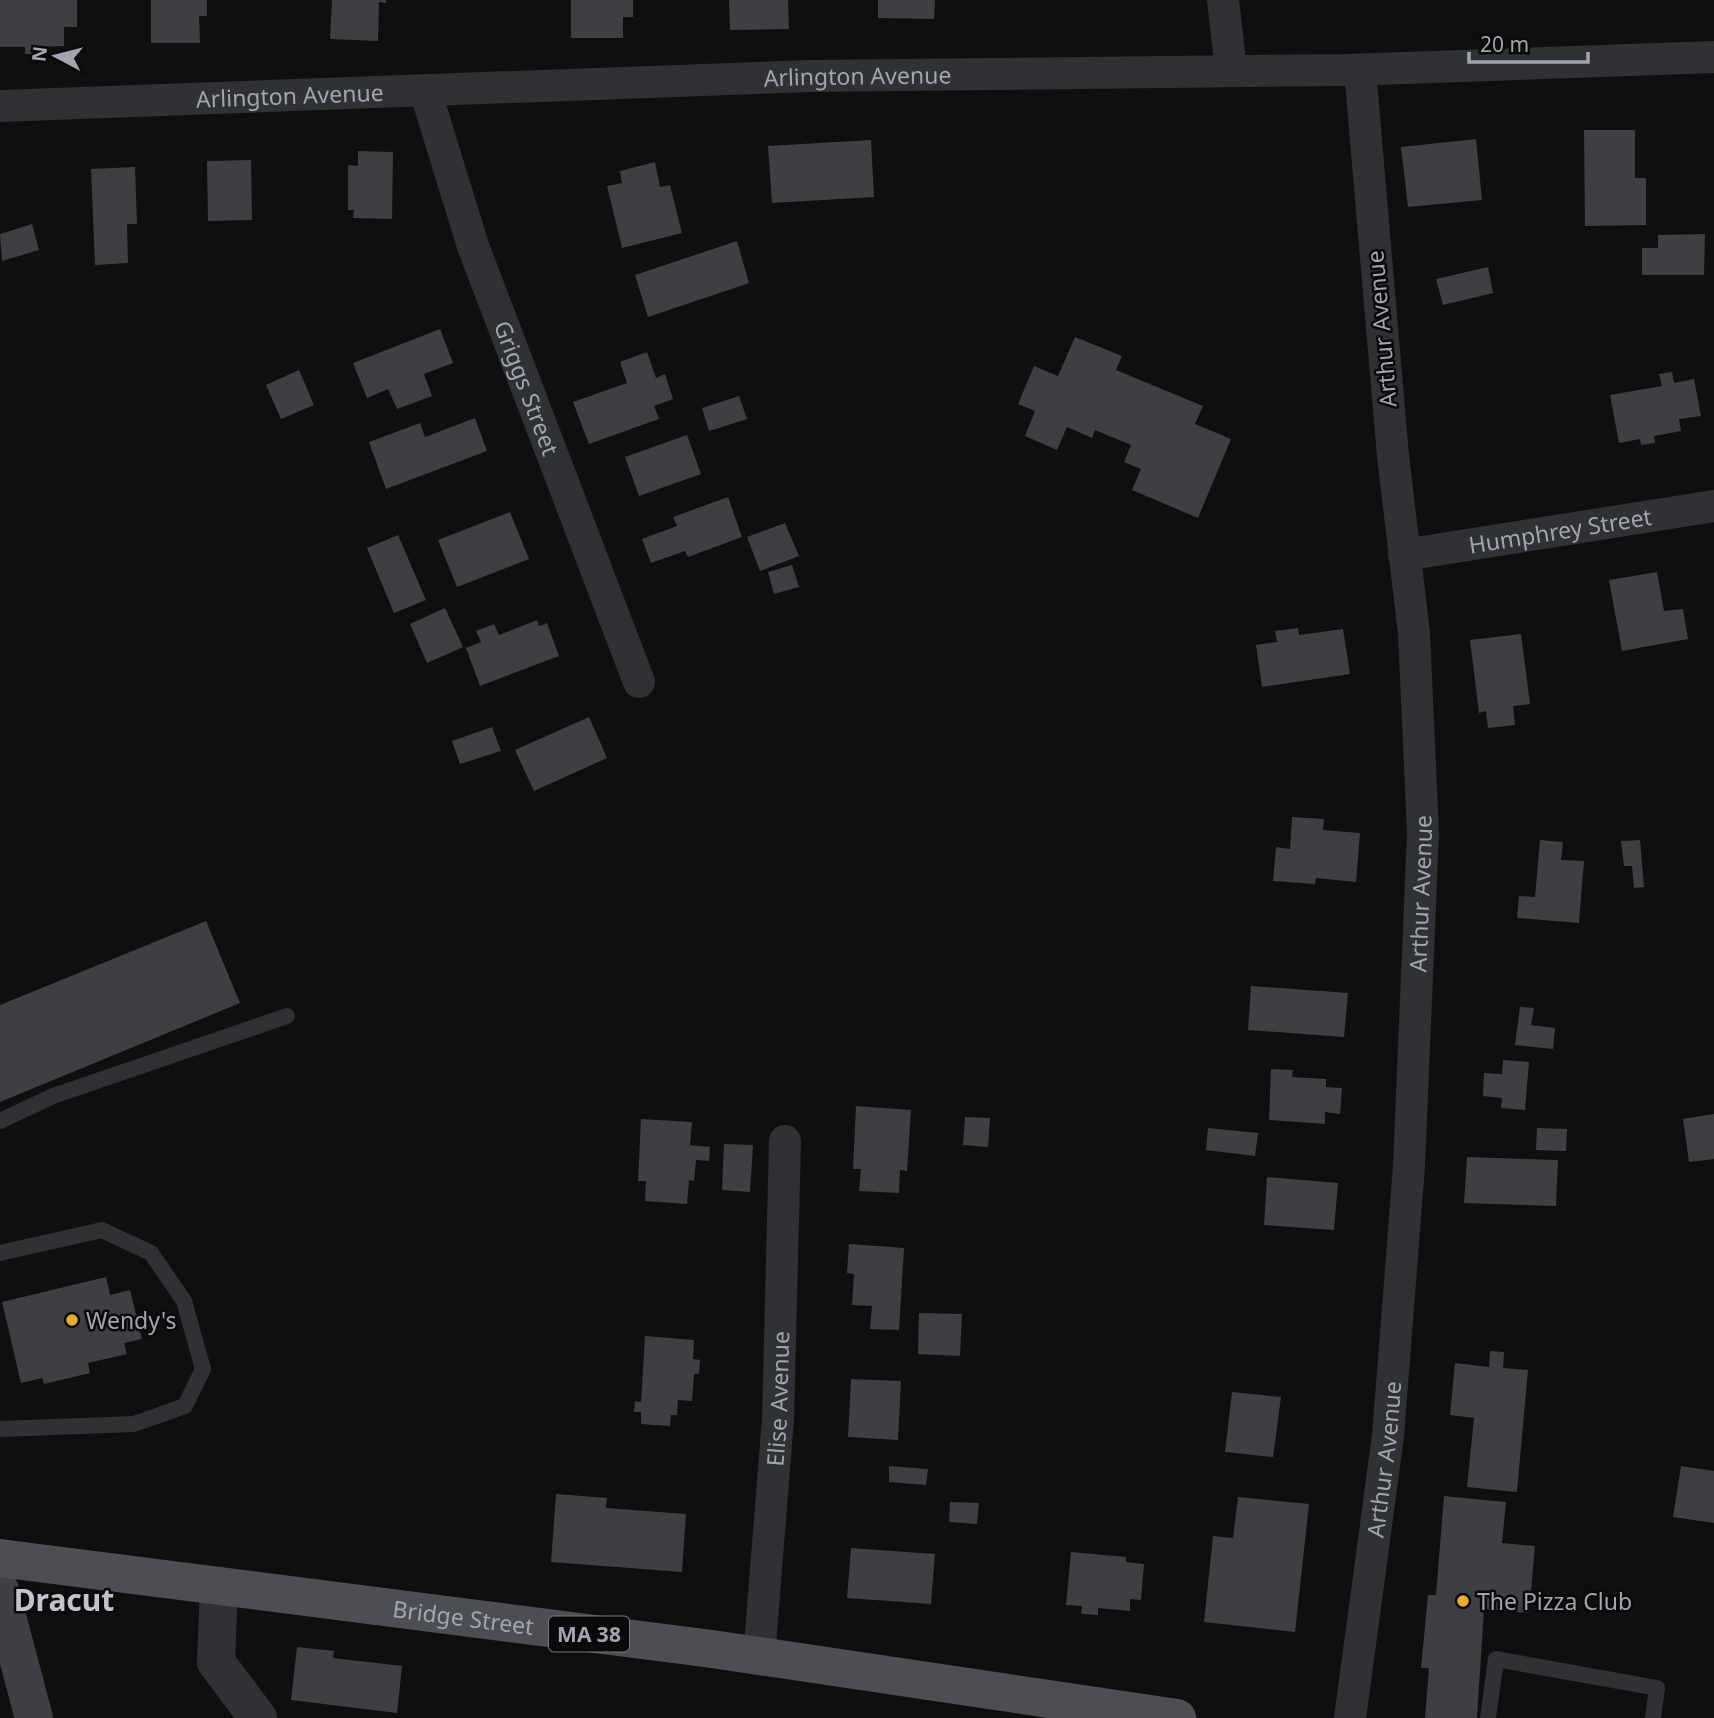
<svg xmlns="http://www.w3.org/2000/svg" width="1714" height="1718" font-family="'Noto Sans',sans-serif">
	<style>
		.building { fill: #3e3f43 }
		.lines { fill: none; stroke-linecap: round; stroke-linejoin: round }
		.service { stroke: #303135; stroke-width: 16 }
		.minor { stroke: #303135; stroke-width: 32 }
		.tertiary { stroke: #303135; stroke-width: 38 }
		.secondary { stroke: #3e4045; stroke-width: 38 }
		.primary { stroke: #4c4e54; stroke-width: 38 }
		.poi-dot { fill: #ebab2c; stroke: #0a0a0b; stroke-width: 2.5 }
		.labels { text-anchor: middle; dominant-baseline: central; stroke-width: 5; stroke-linejoin: round; paint-order: stroke }
		.shield { fill: #0a0a0b; stroke: #73767f; stroke-width: 2 }
		.shield-label { font-size: 21px; font-weight: bold; fill: #a0a5b1 }
		.street-label { font-size: 23px; fill: #a0a5b1; stroke: #0a0a0b }
		.poi-label { font-size: 23px; fill: #a0a5b1; stroke: #0a0a0b; text-anchor: start }
		.district-label { font-size: 30px; font-weight: bold; fill: #c1c4cd; stroke: #0a0a0b }
	</style>
	<rect width="100%" height="100%" fill="#0f0f10"/>
	<!-- building -->
	<g class="building">
		<polygon points="0,0 77,0 77,27 64,27 64,46 39,47 39,54 25,54 25,47 0,47"/>
		<polygon points="151,0 207,0 207,16 199,16 200,43 151,43"/>
		<polygon points="332,0 386,0 386,3 379,2 378,41 330,39"/>
		<polygon points="571,0 633,0 633,17 623,17 623,38 571,38"/>
		<polygon points="729,0 788,0 789,29 730,30"/>
		<polygon points="878,0 935,0 934,19 878,18"/>
		<polygon points="1584,130 1635,130 1635,178 1646,178 1646,225 1585,226"/>
		<polygon points="1476,139 1482,200 1408,207 1401,147"/>
		<polygon points="871,140 874,197 772,203 768,146"/>
		<polygon points="358,151 393,152 392,219 353,218 354,210 348,210 348,165 358,166"/>
		<polygon points="251,160 252,220 208,221 207,161"/>
		<polygon points="655,162 660,187 670,185 682,233 622,248 607,186 622,183 620,171"/>
		<polygon points="135,167 137,224 127,224 128,263 95,265 91,169"/>
		<polygon points="32,224 39,250 2,261 0,234"/>
		<polygon points="1705,234 1704,275 1642,275 1642,248 1658,248 1658,235"/>
		<polygon points="737,241 749,283 648,317 635,275"/>
		<polygon points="1488,267 1493,293 1443,305 1436,279"/>
		<polygon points="440,329 453,363 424,374 432,396 397,409 388,389 367,398 353,363"/>
		<polygon points="1075,337 1122,356 1116,370 1203,406 1195,424 1231,439 1198,518 1132,490 1141,469 1124,462 1131,445 1095,430 1092,438 1067,427 1057,450 1025,436 1035,411 1018,404 1034,366 1058,376"/>
		<polygon points="647,352 656,378 665,374 673,399 654,406 659,419 589,444 573,402 627,383 620,362"/>
		<polygon points="299,370 314,405 281,419 266,385"/>
		<polygon points="1672,372 1674,383 1694,379 1701,416 1679,419 1681,431 1654,436 1655,443 1641,445 1640,439 1619,443 1610,395 1662,386 1659,374"/>
		<polygon points="739,396 747,419 709,431 702,408"/>
		<polygon points="475,418 487,451 386,489 369,442 420,423 425,437"/>
		<polygon points="687,435 701,474 639,496 625,457"/>
		<polygon points="728,497 742,537 688,557 685,551 651,563 642,539 677,526 673,517"/>
		<polygon points="510,512 529,559 457,587 438,540"/>
		<polygon points="785,523 799,556 760,571 747,537"/>
		<polygon points="398,535 426,600 394,613 367,548"/>
		<polygon points="792,565 799,587 774,594 768,572"/>
		<polygon points="1657,572 1664,611 1683,609 1688,639 1622,651 1609,580"/>
		<polygon points="445,608 463,647 427,663 410,624"/>
		<polygon points="537,620 539,626 547,623 559,656 480,686 466,648 481,642 476,631 494,624 499,635"/>
		<polygon points="1298,628 1299,635 1343,629 1350,674 1262,687 1256,645 1277,642 1275,631"/>
		<polygon points="1521,634 1530,704 1513,706 1515,725 1488,728 1486,711 1479,713 1470,640"/>
		<polygon points="589,717 607,758 534,791 515,750"/>
		<polygon points="492,727 501,751 460,764 452,741"/>
		<polygon points="1292,817 1324,819 1323,830 1360,833 1356,882 1316,878 1315,884 1273,881 1276,847 1290,849"/>
		<polygon points="1540,840 1563,842 1561,860 1584,861 1579,923 1517,918 1519,896 1535,897"/>
		<polygon points="1640,840 1644,887 1634,888 1632,866 1624,866 1621,841"/>
		<polygon points="206,921 240,1003 0,1102 0,1005"/>
		<polygon points="1251,986 1348,993 1344,1037 1248,1030"/>
		<polygon points="1520,1007 1534,1008 1531,1025 1555,1028 1553,1049 1515,1045"/>
		<polygon points="1503,1060 1529,1062 1525,1110 1501,1108 1502,1098 1483,1096 1484,1073 1502,1074"/>
		<polygon points="1271,1069 1293,1070 1292,1077 1326,1079 1326,1087 1342,1088 1340,1114 1325,1112 1325,1124 1269,1120"/>
		<polygon points="856,1106 911,1110 907,1171 900,1170 899,1193 859,1191 861,1169 853,1169"/>
		<polygon points="1714,1114 1714,1159 1689,1162 1683,1119"/>
		<polygon points="965,1117 990,1118 988,1147 963,1145"/>
		<polygon points="641,1119 692,1122 690,1145 710,1147 709,1161 696,1160 694,1181 689,1180 687,1204 645,1201 646,1181 638,1181"/>
		<polygon points="1208,1128 1258,1133 1255,1156 1206,1150"/>
		<polygon points="1537,1128 1567,1129 1566,1151 1536,1150"/>
		<polygon points="724,1144 753,1145 750,1192 722,1190"/>
		<polygon points="1467,1157 1558,1160 1556,1206 1464,1203"/>
		<polygon points="1267,1177 1338,1183 1334,1230 1264,1225"/>
		<polygon points="849,1244 904,1248 899,1330 870,1329 872,1306 852,1305 854,1274 847,1273"/>
		<polygon points="106,1277 110,1295 130,1290 142,1339 124,1343 127,1354 88,1363 90,1373 44,1384 42,1378 21,1383 2,1302"/>
		<polygon points="919,1313 962,1314 960,1356 918,1354"/>
		<polygon points="645,1336 694,1340 693,1359 700,1360 699,1374 694,1374 692,1401 678,1400 677,1415 671,1415 670,1426 641,1424 641,1412 634,1412 635,1401 641,1402"/>
		<polygon points="1490,1351 1504,1352 1503,1368 1528,1370 1517,1492 1467,1487 1474,1418 1450,1415 1455,1363 1489,1367"/>
		<polygon points="851,1379 901,1381 898,1440 848,1437"/>
		<polygon points="1232,1392 1281,1397 1273,1457 1225,1452"/>
		<polygon points="889,1466 928,1469 926,1485 889,1482"/>
		<polygon points="1681,1466 1714,1471 1714,1523 1673,1517"/>
		<polygon points="556,1494 607,1498 606,1508 686,1514 682,1572 551,1562"/>
		<polygon points="1444,1496 1506,1502 1502,1543 1535,1546 1529,1613 1484,1609 1477,1718 1425,1718 1429,1668 1421,1668 1428,1595 1436,1595"/>
		<polygon points="1238,1497 1309,1504 1295,1632 1204,1622 1213,1536 1233,1538"/>
		<polygon points="950,1502 979,1503 977,1524 949,1522"/>
		<polygon points="851,1548 935,1554 931,1604 847,1598"/>
		<polygon points="1071,1552 1126,1557 1126,1562 1144,1564 1141,1600 1130,1599 1130,1611 1098,1608 1098,1615 1081,1614 1082,1606 1066,1605"/>
		<polygon points="297,1647 334,1651 333,1658 402,1666 397,1713 291,1700"/>
	</g>
	<g class="lines">
		<!-- service -->
		<g class="service">
			<polyline points="0,1121 53,1096 287,1016"/>
			<polyline points="0,1253 102,1230 151,1253 184,1301 203,1369 185,1406 134,1424 0,1429"/>
			<polyline points="1488,1718 1496,1659 1657,1688 1653,1718"/>
		</g>
		<!-- minor -->
		<g class="minor">
			<polyline points="1223,0 1231,71"/>
			<path id="s1" d="M425 90 473 246 639 682"/>
			<path id="s2" d="M0 106 809 76 1347 70 1714 57"/>
			<path id="s3" d="M1404 555 1714 506"/>
			<path id="s4" d="M759 1657 778 1419 785 1141"/>
			<path id="s5" d="M1350 1718 1388 1436 1409 1166 1423 833 1414 633 1393 456 1360 70"/>
		</g>
		<!-- tertiary -->
		<polyline class="tertiary" points="219,1586 216,1662 258,1718"/>
		<!-- secondary -->
		<polyline class="secondary" points="0,1590 34,1718"/>
		<!-- primary -->
		<path class="primary" id="s6" d="M0 1558 712 1649 1177 1718"/>
	</g>
	<!-- markers -->
	<g class="poi-dot">
		<circle cx="72" cy="1320" r="7"/>
		<circle cx="1463" cy="1601" r="7"/>
	</g>
	<g class="labels">
		<!-- shield labels -->
		<rect class="shield" x="549" y="1616.5" width="80" height="35" rx="5"/>
		<g class="shield-label">
			<text x="589" y="1634">MA 38</text>
		</g>
		<!-- street labels -->
		<g class="street-label">
			<text stroke="none"><textPath href="#s2" startOffset="858">Arlington Avenue</textPath></text>
			<text stroke="none"><textPath href="#s2" startOffset="290">Arlington Avenue</textPath></text>
			<text transform="translate(1381 329) rotate(-95)">Arthur Avenue</text>
			<text stroke="none"><textPath href="#s1" startOffset="315">Griggs Street</textPath></text>
			<text stroke="none"><textPath href="#s3" startOffset="158">Humphrey Street</textPath></text>
			<text stroke="none"><textPath href="#s5" startOffset="828">Arthur Avenue</textPath></text>
			<text stroke="none"><textPath href="#s4" startOffset="259">Elise Avenue</textPath></text>
			<text stroke="none"><textPath href="#s5" startOffset="261">Arthur Avenue</textPath></text>
			<text stroke="none"><textPath href="#s6" startOffset="467">Bridge Street</textPath></text>
		</g>
		<!-- poi labels -->
		<g class="poi-label">
			<text x="86" y="1320">Wendy's</text>
			<text x="1477" y="1601">The Pizza Club</text>
		</g>
		<!-- district labels -->
		<g class="district-label">
			<text x="64" y="1599">Dracut</text>
		</g>
	</g>
	<!-- north arrow -->
	<g transform="translate(56 56) rotate(277)" stroke="#0a0a0b" stroke-width="5" paint-order="stroke">
	<path d="M0-5L12 26L0 18L-12 26Z" fill="#a0a5b1"/>
	<text y="-10" font-size="19" font-weight="bold" text-anchor="middle" fill="#a0a5b1">N</text>
	</g>
	<!-- scale -->
	<path d="M1469 52v10h119v-10" fill="none" stroke="#a0a5b1" stroke-width="3.5"/>
	<text x="1480" y="52" font-size="21" fill="#a0a5b1" stroke="#0a0a0b" stroke-width="5" paint-order="stroke">20 m</text>
</svg>
